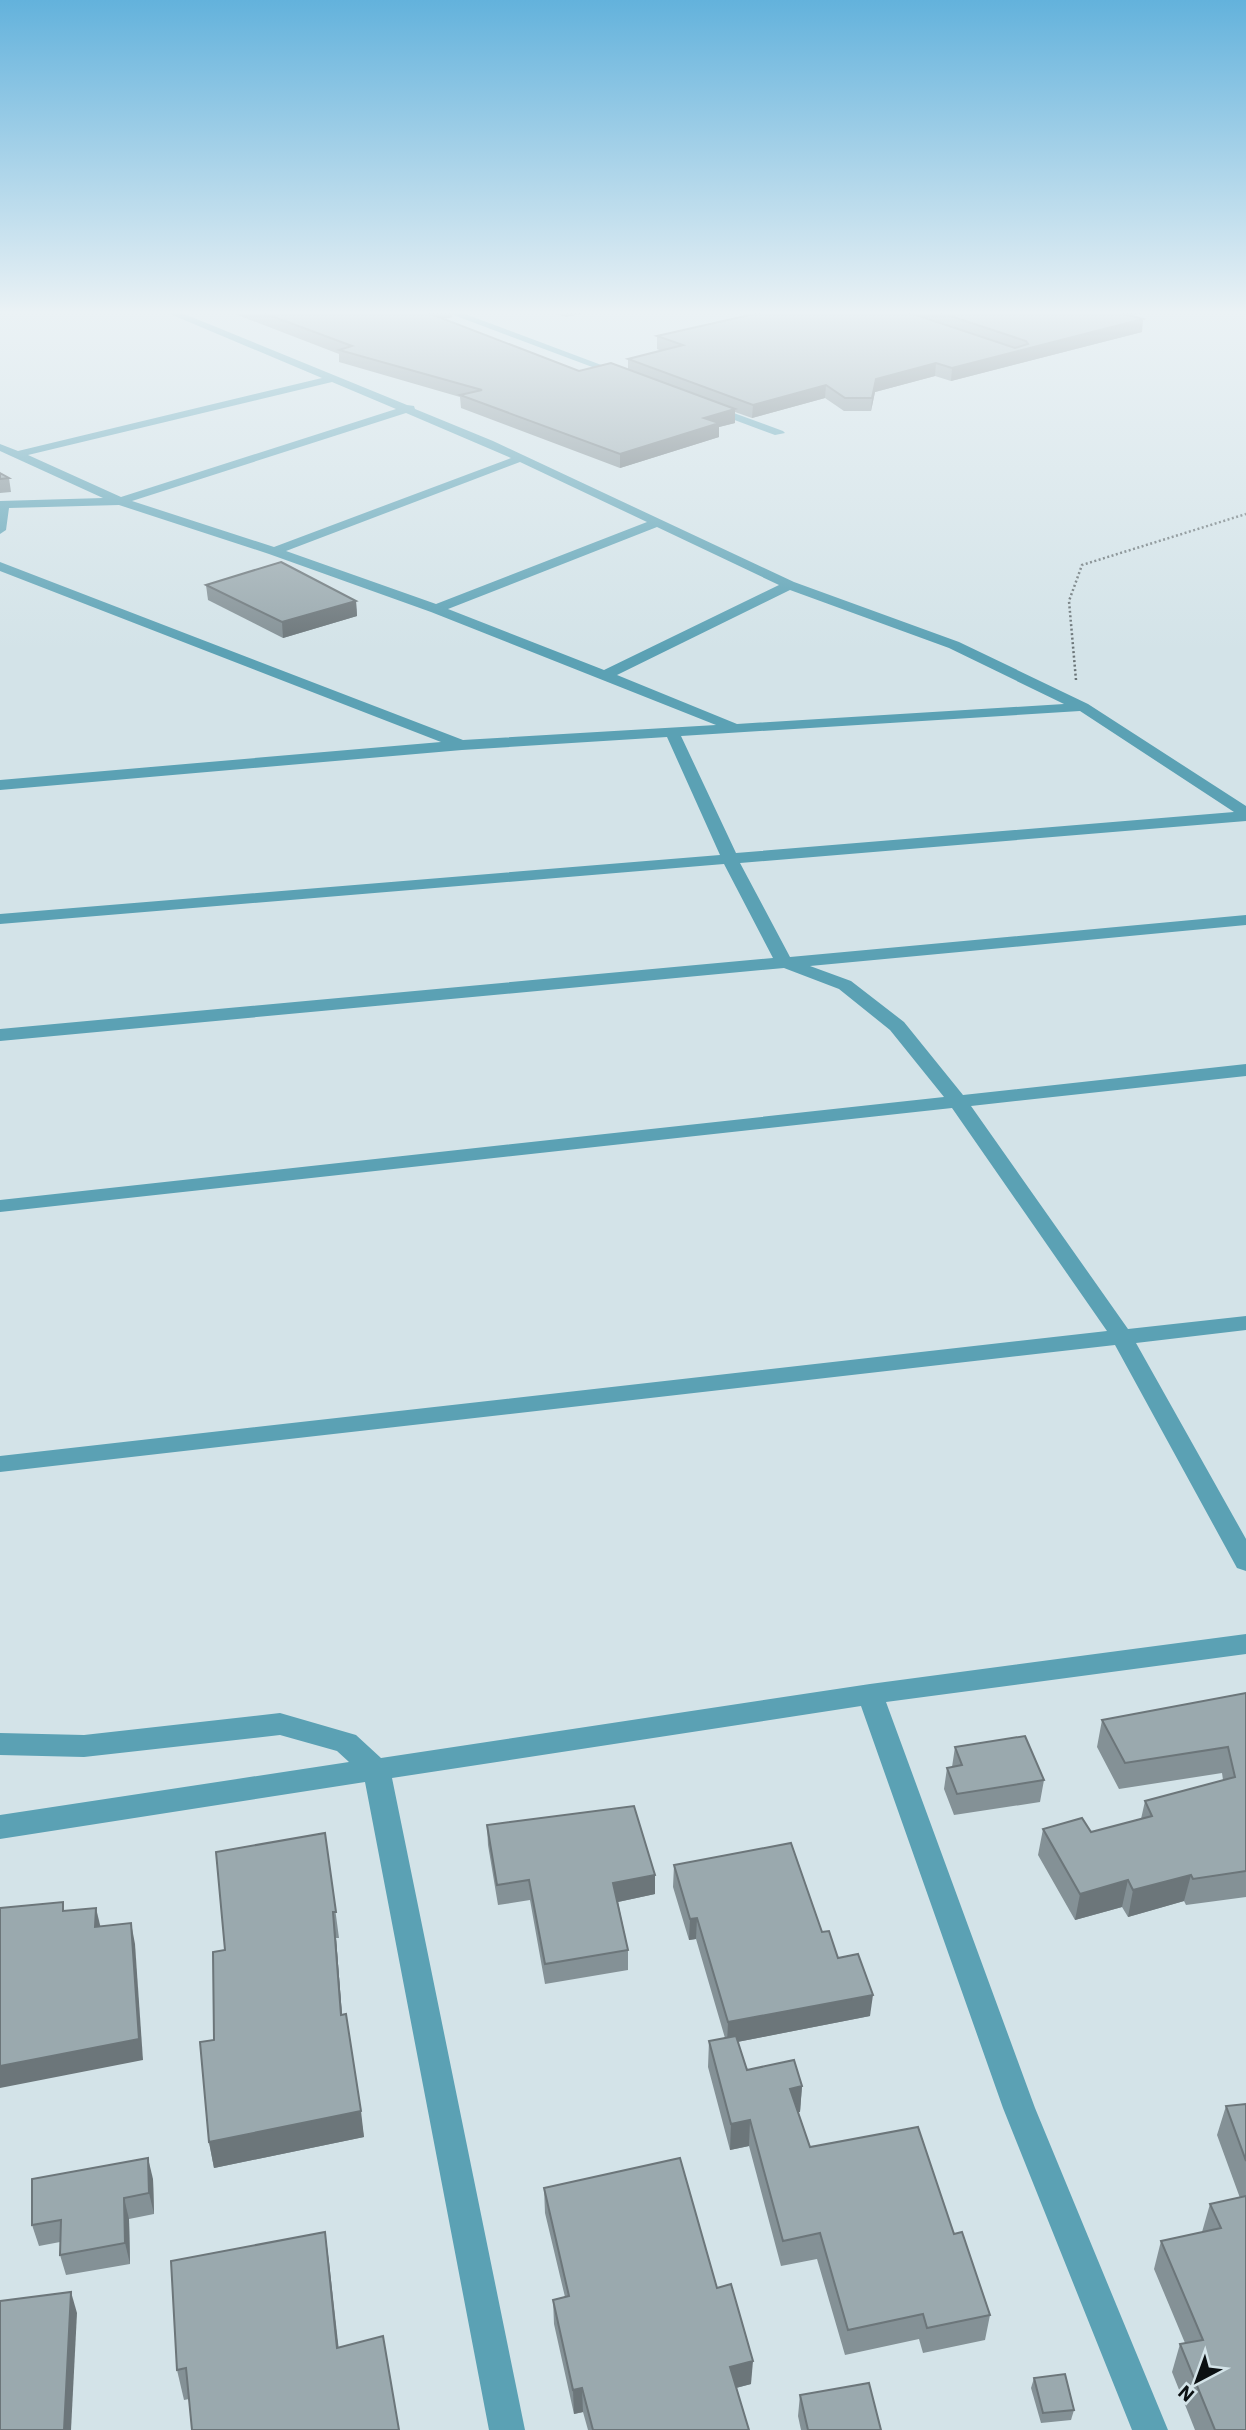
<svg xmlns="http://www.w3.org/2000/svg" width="1246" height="2430" font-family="'IBM Plex Sans',sans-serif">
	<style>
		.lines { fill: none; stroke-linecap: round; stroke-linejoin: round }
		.path { stroke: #6a7477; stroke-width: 2.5; stroke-dasharray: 2 2.5; stroke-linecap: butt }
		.minor { fill: #5ba1b4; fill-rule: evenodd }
		.wall { fill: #849196 }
		.shaded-wall { fill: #6c767a }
		.building { fill: #9aa9ae; stroke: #6c767a; stroke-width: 2 }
	</style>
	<rect width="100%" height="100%" fill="#d3e3e8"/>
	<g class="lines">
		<!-- path -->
		<polyline class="path" points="1076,680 1069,601 1082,565 1246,514"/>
		<!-- minor -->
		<g class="minor">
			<polygon points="0,311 10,311 0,315"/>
			<path d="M163 311H177L407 405 414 406 415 409 493 441 794 582 959 642 1088 704 1246 806V821L740 863 790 957 1246 915V925L810 966 851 981 904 1022 963 1095 1246 1064V1076L971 1106 1128 1329 1246 1316V1330L1136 1343 1246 1539V1571L1237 1568 1115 1345 0 1472V1456L1107 1331 952 1108 0 1212V1200L944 1097 890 1030 839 989 784 968 0 1041V1029L773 958 724 864 0 924V914L720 855 667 737 462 750 0 790V780L441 742 0 571V562L463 740 716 725 431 612 269 554 119 505 9 508 6 530 0 534V501L103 498 0 451V444L18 451 322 378ZM332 382 396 409 121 497 28 455ZM406 413 511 458 274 547 132 501ZM520 462 647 522 436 604 286 551ZM657 527 779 585 604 670 448 609ZM790 590 949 648 1064 704 737 724 617 675ZM1080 711 1234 812 736 853 681 736Z"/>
			<polygon points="443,311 457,311 628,375 619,377"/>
			<polygon points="709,404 783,431 785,433 775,435 705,409 705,405"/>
			<polygon points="1246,1634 1246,1654 886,1702 1035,2108 1168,2430 1132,2430 1003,2108 861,1706 392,1778 525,2430 489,2430 365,1782 0,1839 0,1815 349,1762 337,1751 280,1735 84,1757 0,1755 0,1733 84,1735 280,1713 356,1735 381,1758 870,1684"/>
		</g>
	</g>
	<!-- wall -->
	<g class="wall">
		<polygon points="227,311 451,311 452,317 443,319 579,371 628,370 628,359 661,351 657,349 657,336 767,311 1151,311 1131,316 1142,332 951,381 935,376 875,392 871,411 844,411 825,398 752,418 735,412 735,423 719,427 719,437 620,468 461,408 460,397 339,362 339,354"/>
		<polygon points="548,311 593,311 566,317"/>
		<polygon points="0,473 9,478 11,492 0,493"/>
		<polygon points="206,585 356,601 357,616 283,638 208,600"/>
		<polygon points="1246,1693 1246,1897 1186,1905 1184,1901 1128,1917 1122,1907 1075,1920 1038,1855 1043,1829 1091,1832 1141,1819 1145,1801 1223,1780 1222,1773 1119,1789 1097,1747 1102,1720"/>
		<polygon points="955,1747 1044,1780 1040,1802 954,1815 944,1789 947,1768 952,1767"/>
		<polygon points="487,1825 655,1875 655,1894 618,1902 628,1950 628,1970 545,1984 530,1900 498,1905 488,1845"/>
		<polygon points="325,1833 339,1938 336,1938 342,2015 364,2137 214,2168 209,2142 214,2040"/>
		<polygon points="674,1865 822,1932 838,1958 870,2016 737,2042 747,2070 802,2086 800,2112 798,2112 810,2147 954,2234 990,2315 985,2340 923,2353 919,2339 845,2355 817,2259 781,2266 749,2146 730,2150 708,2067 709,2041 725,2038 696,1939 689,1940 673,1887"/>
		<polygon points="1246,2104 1246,2430 1195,2430 1172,2372 1180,2344 1185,2343 1154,2269 1161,2241 1202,2232 1210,2204 1240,2198 1217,2135 1226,2106"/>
		<polygon points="153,2179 154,2214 129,2219 130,2264 66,2275 60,2255 60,2242 39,2246 32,2225"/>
		<polygon points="544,2188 717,2288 751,2384 736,2388 749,2430 588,2430 583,2412 574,2414 554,2324 553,2300 565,2297 545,2213"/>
		<polygon points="329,2262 189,2399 184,2400 177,2370"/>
		<polygon points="1034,2378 1074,2410 1071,2420 1041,2423 1031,2388"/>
		<polygon points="800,2395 881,2430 801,2430 798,2416"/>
	</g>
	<!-- shaded-wall -->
	<g class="shaded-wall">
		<polygon points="424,311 451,311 452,317 423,324"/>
		<polygon points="566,311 593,311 566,317"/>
		<polygon points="1108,311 1151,311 1106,321"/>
		<polygon points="1143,319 1142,332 951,381 952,368"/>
		<polygon points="936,363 935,376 875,392 871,411 872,398 876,379"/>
		<polygon points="826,385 825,398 752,418 753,405"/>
		<polygon points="735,409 735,423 719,427 719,437 620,468 620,454 704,418"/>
		<polygon points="356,601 357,616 283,638 282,622"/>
		<polygon points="655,1875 655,1894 613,1903 613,1883"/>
		<polygon points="1191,1875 1184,1901 1128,1917 1133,1890"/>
		<polygon points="1128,1880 1122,1907 1075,1920 1080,1894"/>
		<polygon points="96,1908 101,1929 95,1927"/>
		<polygon points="333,1912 336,1938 344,2041 341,2015"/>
		<polygon points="697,1918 696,1939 689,1940 690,1919"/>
		<polygon points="131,1923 135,1944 143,2060 0,2088 0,2066"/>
		<polygon points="873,1995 870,2016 727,2044 728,2022"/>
		<polygon points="802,2086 800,2112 788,2114 790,2089"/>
		<polygon points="361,2111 364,2137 214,2168 209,2142"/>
		<polygon points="750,2120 749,2146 730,2150 731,2124"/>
		<polygon points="148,2158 153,2179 154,2214 149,2193"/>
		<polygon points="124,2198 129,2219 130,2264 125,2243"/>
		<polygon points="325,2232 329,2262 342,2378 337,2348"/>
		<polygon points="71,2292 77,2313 71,2430 64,2430"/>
		<polygon points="753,2361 751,2384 728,2390 730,2367"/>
		<polygon points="582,2388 583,2412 574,2414 573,2390"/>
	</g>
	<!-- building -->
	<g class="building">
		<polygon points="258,311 424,311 423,311 579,371 611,363 735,409 704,418 719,423 713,425 620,454 460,395 482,390 339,350 352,346"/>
		<polygon points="767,311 904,311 1015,348 1028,344 1026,341 935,311 1115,311 1143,319 952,368 936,363 876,379 872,398 845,398 826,385 753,405 628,359 683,345 657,336"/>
		<polygon points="0,473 9,478 0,479"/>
		<polygon points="281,562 356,601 282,622 206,585"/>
		<polygon points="1246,1693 1246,1871 1193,1879 1191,1875 1133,1890 1128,1880 1080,1894 1043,1829 1082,1818 1091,1832 1152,1816 1145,1801 1235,1777 1228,1747 1125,1763 1102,1720"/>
		<polygon points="1025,1736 1044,1780 957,1794 947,1768 962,1765 955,1747"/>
		<polygon points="634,1806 655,1875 613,1883 628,1950 545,1964 529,1880 497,1885 487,1825"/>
		<polygon points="325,1833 336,1912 333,1912 341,2015 346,2014 361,2111 209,2142 200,2042 214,2040 213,1952 225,1950 216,1852"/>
		<polygon points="791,1843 822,1932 829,1931 838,1958 858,1954 873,1995 728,2022 697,1918 690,1919 674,1865"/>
		<polygon points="63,1902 63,1911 96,1908 95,1927 131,1923 139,2039 0,2066 0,1908"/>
		<polygon points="736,2036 747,2070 794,2060 802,2086 790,2089 810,2147 918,2127 954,2234 962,2232 990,2315 927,2328 923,2314 848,2330 820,2233 783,2241 750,2120 731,2124 709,2041"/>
		<polygon points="1246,2104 1246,2161 1226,2106"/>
		<polygon points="148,2158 149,2193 124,2198 125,2243 60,2255 61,2220 32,2225 32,2179"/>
		<polygon points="680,2158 717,2288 731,2284 753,2361 730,2367 749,2430 593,2430 582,2388 573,2390 553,2300 569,2296 544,2188"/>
		<polygon points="1246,2196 1246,2430 1215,2430 1180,2344 1203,2340 1161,2241 1221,2228 1210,2204"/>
		<polygon points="325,2232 337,2348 383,2336 399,2430 192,2430 186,2368 177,2370 171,2261"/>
		<polygon points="71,2292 64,2430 0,2430 0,2301"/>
		<polygon points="1065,2374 1074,2410 1043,2413 1034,2378"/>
		<polygon points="869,2383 881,2430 808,2430 800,2395"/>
	</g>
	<!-- sky -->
	<linearGradient id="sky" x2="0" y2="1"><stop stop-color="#63b2dc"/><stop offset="0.48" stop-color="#ebf2f5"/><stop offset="1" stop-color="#ebf2f5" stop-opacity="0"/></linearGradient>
	<rect width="1246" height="651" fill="url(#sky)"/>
	<!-- north arrow -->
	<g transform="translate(1197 2381) rotate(221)" stroke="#d3e3e8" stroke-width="5" paint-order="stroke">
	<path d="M0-5L12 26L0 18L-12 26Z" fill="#0b1012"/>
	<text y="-10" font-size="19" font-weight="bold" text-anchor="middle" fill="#0b1012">N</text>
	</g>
</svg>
